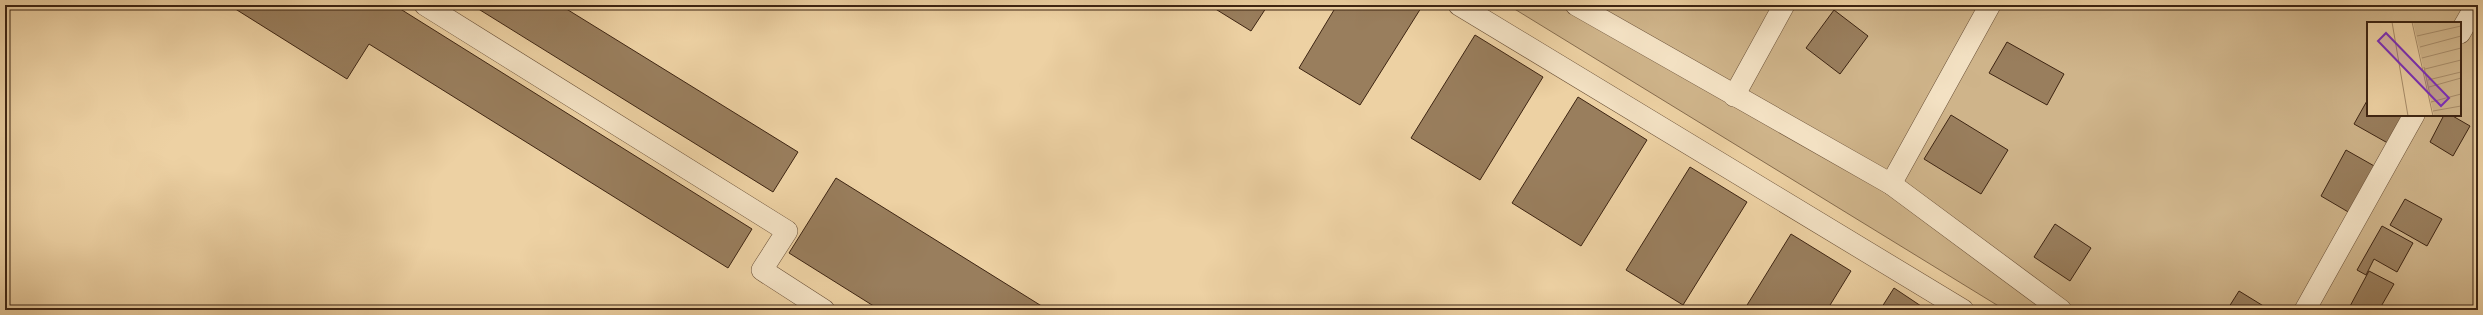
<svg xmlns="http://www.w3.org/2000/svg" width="2483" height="315" font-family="Alegreya,serif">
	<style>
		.green { fill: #cfb48a; stroke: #866c4e; fill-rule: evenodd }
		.building { fill: #997e5d; stroke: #3d2412 }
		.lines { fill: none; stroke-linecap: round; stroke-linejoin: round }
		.service-casing { stroke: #694f36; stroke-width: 22 }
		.service { stroke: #f3e1c3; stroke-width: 21 }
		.inset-road { fill: none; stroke: #a78c69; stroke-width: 1 }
		.view { fill: #7b2cbf; fill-opacity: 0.15; stroke: #7b2cbf; stroke-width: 2 }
		.inset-edge { fill: none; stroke: #3d2412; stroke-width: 2 }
	</style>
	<rect width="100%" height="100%" fill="#edd1a3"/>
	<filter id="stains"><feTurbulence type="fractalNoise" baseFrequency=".005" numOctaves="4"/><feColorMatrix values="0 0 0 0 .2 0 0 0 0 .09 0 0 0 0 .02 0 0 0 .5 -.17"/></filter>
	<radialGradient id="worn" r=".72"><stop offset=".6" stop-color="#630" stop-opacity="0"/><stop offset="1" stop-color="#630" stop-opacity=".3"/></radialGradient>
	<!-- green -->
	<path class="green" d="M1508 5H2478V310H2005ZM2368 23H2460V115H2368Z"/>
	<!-- building -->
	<g class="building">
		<polygon points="229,5 394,5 752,229 728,268 369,44 347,79"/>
		<polygon points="472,5 560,5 798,152 773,192"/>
		<polygon points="1209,5 1268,5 1251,31"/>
		<polygon points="1337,5 1416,5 1421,8 1360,105 1299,68"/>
		<polygon points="1834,10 1868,36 1840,74 1806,48"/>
		<polygon points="1475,35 1543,77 1480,180 1411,138"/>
		<polygon points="2007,42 2064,74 2047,105 1989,73"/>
		<polygon points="1578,97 1647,140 1581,246 1512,203"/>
		<polygon points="2368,99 2368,115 2410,115 2393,146 2354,124"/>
		<polygon points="1951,115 2008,150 1981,194 1924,159"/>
		<polygon points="2444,115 2451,115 2470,126 2453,156 2430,142"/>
		<polygon points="2346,150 2376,167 2350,213 2321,196"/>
		<polygon points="1690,167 1747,202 1683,305 1626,270"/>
		<polygon points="836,178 1048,310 880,310 789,253"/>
		<polygon points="2405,199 2442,219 2427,246 2390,225"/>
		<polygon points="2055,224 2091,248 2070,281 2034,257"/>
		<polygon points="2382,226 2413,243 2397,272 2374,259 2366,275 2357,270"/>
		<polygon points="1791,234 1851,271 1827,310 1744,310"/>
		<polygon points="2369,271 2394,284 2379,310 2352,310 2349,308"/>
		<polygon points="1894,288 1927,310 1880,310"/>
		<polygon points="2239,291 2270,310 2227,310"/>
	</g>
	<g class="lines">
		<defs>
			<g id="service">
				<polyline points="425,5 787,231 762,270 824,310"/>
				<polyline points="1459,5 1963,310"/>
				<polyline points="1576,5 1891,184 2061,310"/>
				<polyline points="2460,33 2476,5"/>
				<polyline points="1734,96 1784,5"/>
				<polyline points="1891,184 1990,5"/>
				<polyline points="2305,310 2414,115"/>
			</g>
		</defs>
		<!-- service casing -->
		<use href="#service" class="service-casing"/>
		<!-- service -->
		<use href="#service" class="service"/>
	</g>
	<!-- overview -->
	<g transform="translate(2367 22)">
		<rect width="94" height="94" fill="#edd1a3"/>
		<path d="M46 0H94V94H67Z" fill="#cfb48a"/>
		<path class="inset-road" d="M25 0 41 94M45 0 66 94M50 14 94 4M53 25 94 14M55 36 94 26M57 45 63 73M58 47 94 38M61 58 94 50M62 65 94 56M64 80 94 72M66 89 94 84"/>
		<path class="view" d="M19 11 82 76 74 84 11 19Z"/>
		<rect width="94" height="94" class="inset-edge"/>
	</g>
	<!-- margin -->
	<rect width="2483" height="315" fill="none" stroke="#edd1a3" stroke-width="20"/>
	<rect x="6" y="6" width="2471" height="303" fill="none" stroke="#3d2412" stroke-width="2"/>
	<rect x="10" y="10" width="2463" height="295" fill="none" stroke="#3d2412"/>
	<rect width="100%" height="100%" filter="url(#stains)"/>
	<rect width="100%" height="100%" fill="url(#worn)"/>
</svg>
